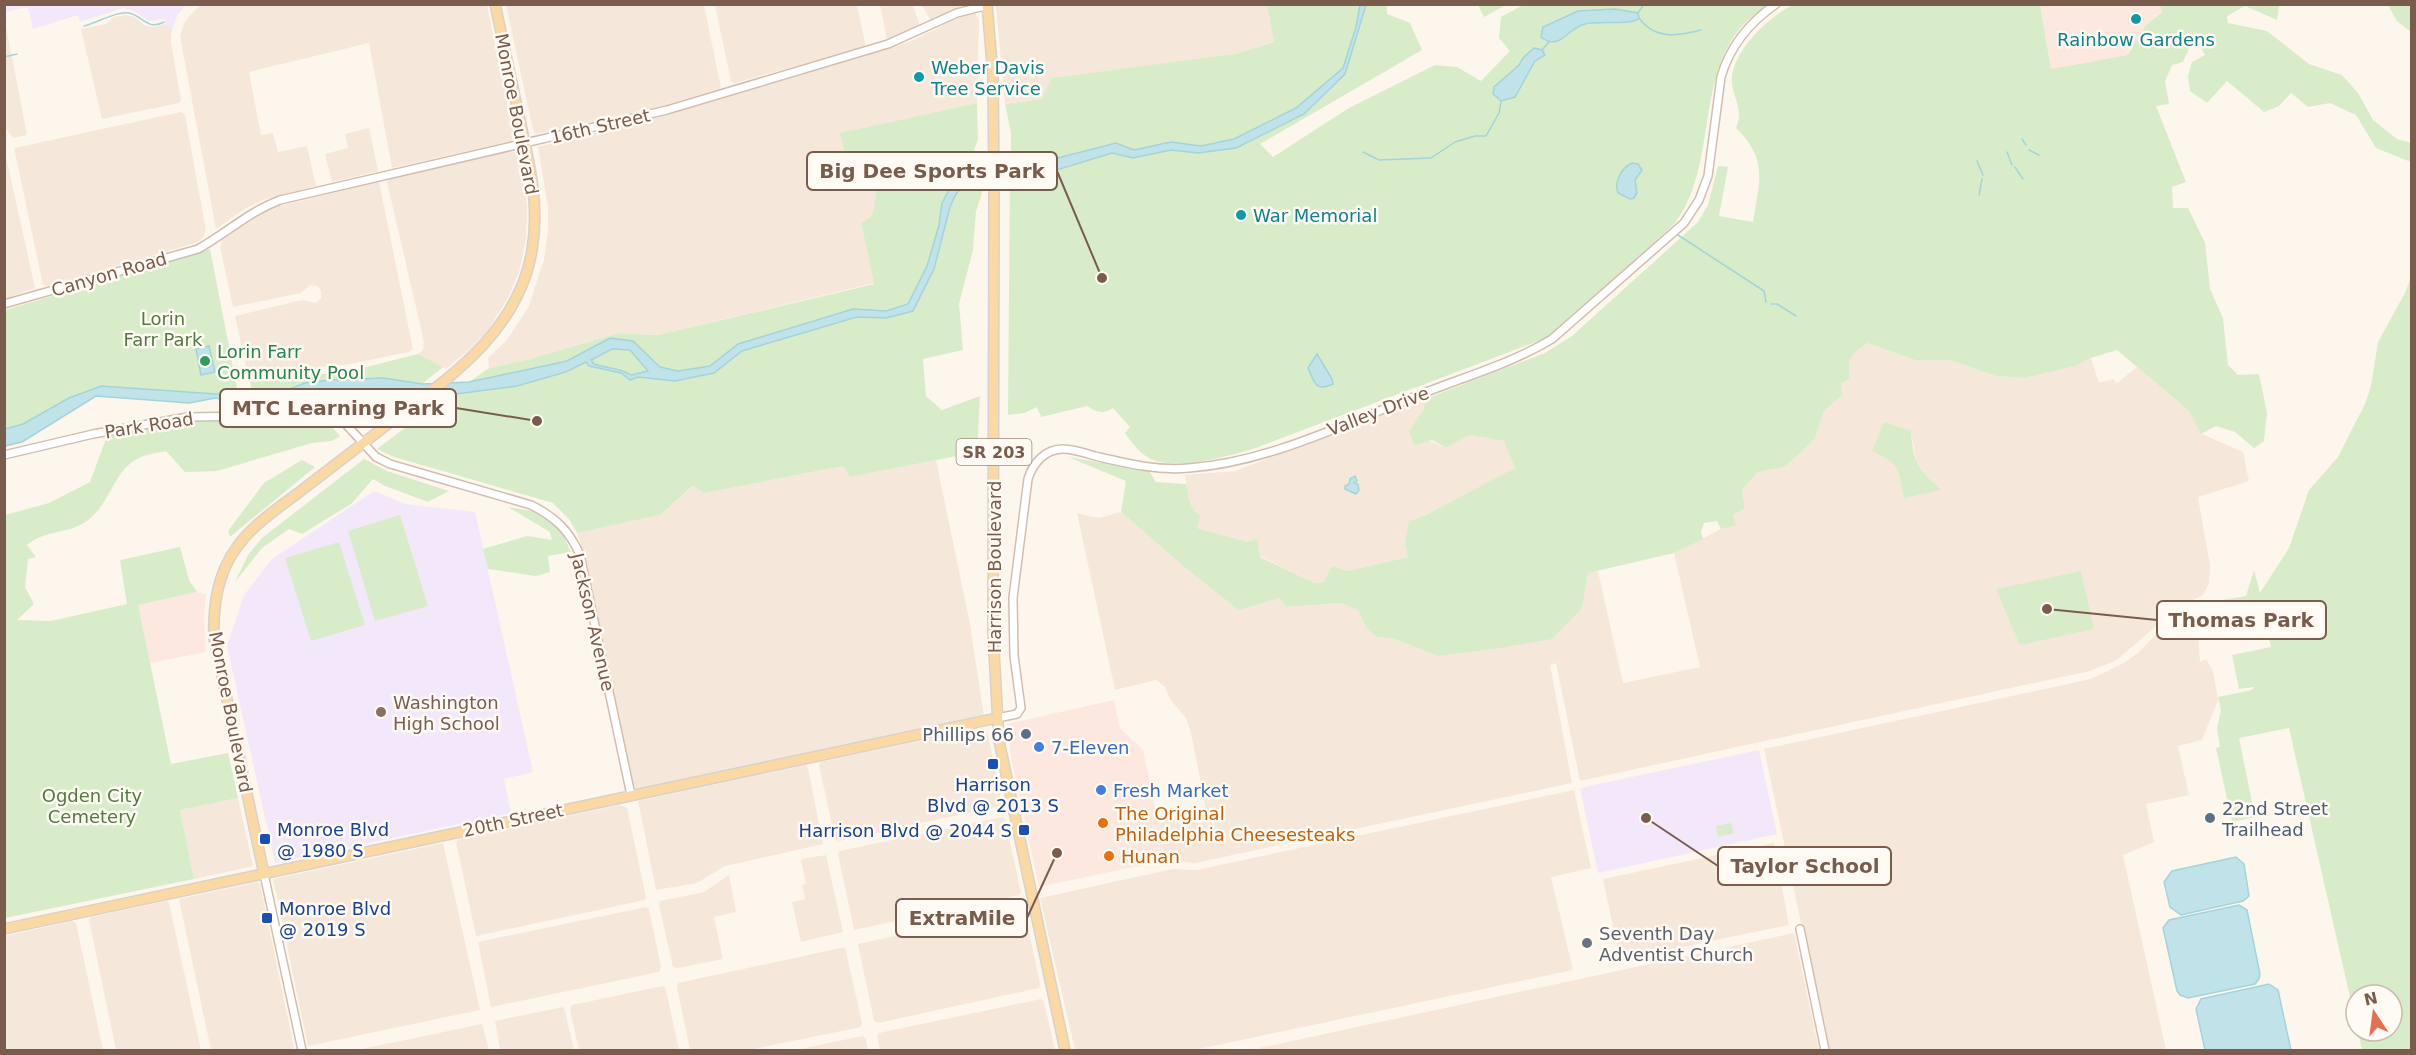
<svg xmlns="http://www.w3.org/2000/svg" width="2416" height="1055" font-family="'DejaVu Sans',sans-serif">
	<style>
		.residential { fill: #f5e8da; fill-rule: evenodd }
		.commercial { fill: #fde8e0 }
		.education { fill: #f3e8fa }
		.green { fill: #d8ecc9 }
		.water { fill: #bfe3e8; stroke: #a5d3da; stroke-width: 1.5; fill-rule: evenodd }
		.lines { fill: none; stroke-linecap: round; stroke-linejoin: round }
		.stream { stroke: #a5d3da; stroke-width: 1.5 }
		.minor-casing { stroke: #d1beb0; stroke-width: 10 }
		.major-casing { stroke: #dad1cd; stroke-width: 12 }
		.minor { stroke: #fff; stroke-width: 7 }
		.major { stroke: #fbd9a5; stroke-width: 9 }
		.culture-dot { fill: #0f9aa8; stroke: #fffaf3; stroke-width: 2 }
		.leisure-dot { fill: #2e9e5b; stroke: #fffaf3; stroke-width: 2 }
		.education-dot { fill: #8d6e63; stroke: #fffaf3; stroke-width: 2 }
		.service-dot { fill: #5c6f8a; stroke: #fffaf3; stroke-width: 2 }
		.shop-dot { fill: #3f7fe0; stroke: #fffaf3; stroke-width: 2 }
		.transit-dot { fill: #1a4fb4; stroke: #fffaf3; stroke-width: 2 }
		.food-dot { fill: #e8710a; stroke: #fffaf3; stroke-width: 2 }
		.worship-dot { fill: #6b7280; stroke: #fffaf3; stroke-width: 2 }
		.labels { text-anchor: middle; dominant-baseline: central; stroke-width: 5; stroke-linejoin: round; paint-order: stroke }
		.shield { fill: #fffaf3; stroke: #a28b7f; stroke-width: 1.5 }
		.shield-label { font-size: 16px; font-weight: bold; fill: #7a5c4d }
		.culture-label { font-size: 18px; fill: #0d838f; stroke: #fffaf3; text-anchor: start }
		.street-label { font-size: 18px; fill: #7a5c4d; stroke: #fffaf3 }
		.park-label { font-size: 18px; fill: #537a41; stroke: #fffaf3 }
		.leisure-label { font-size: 18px; fill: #27864d; stroke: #fffaf3; text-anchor: start }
		.education-label { font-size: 18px; fill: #785e54; stroke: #fffaf3; text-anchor: start }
		.service-label { font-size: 18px; fill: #4e5e75; stroke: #fffaf3; text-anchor: end }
		.shop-label { font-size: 18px; fill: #366cbe; stroke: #fffaf3; text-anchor: start }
		.transit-label { font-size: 18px; fill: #164399; stroke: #fffaf3; text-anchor: start }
		.food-label { font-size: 18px; fill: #c56008; stroke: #fffaf3; text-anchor: start }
		.worship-label { font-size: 18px; fill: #5b616d; stroke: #fffaf3; text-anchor: start }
		.leader { fill: none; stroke: #7a5c4d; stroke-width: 2 }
		.callout-dot { fill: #7a5c4d; stroke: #fffaf3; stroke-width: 2 }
		.callout { fill: #fffaf3; stroke: #7a5c4d; stroke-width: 2 }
		.callout-label { font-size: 20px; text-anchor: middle; font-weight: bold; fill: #7a5c4d }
	</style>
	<rect width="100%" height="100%" fill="#fdf6ec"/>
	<!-- residential -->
	<g class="residential">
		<polygon points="200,5 487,5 514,137 511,141 392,168 369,43 249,72 261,135 273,133 278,152 307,146 316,186 262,200 243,210 216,229 180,36 185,21"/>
		<polygon points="506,5 704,5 721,88 662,106 536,134 533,130"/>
		<polygon points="715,5 857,5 866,47 734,83 731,81"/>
		<polygon points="880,5 913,5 920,26 887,40"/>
		<polygon points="922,5 922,4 965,5 931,21"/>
		<polygon points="996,5 1267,5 1275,41 1235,54 1042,99 1005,104"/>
		<polygon points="975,13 979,20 977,103 841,133 875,185 876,207 865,222 861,224 874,283 658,335 619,333 523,361 489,368 488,358 507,340 529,306 544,259 548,230 548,207 538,147 674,113 909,42 967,14"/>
		<polygon points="126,15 134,17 146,26 155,27 165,24 172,29 171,42 181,100 179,103 102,119 81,29 106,24 114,17"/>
		<polygon points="5,21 27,135 13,138 5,127"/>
		<polygon points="181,112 185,115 206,230 203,238 195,243 49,286 43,285 14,148"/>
		<polygon points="369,128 378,171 332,182 325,154 348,148 345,134"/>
		<polygon points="512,151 519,155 527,206 526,240 519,272 508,298 488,330 470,349 446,369 418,354 423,350 424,342 387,182 389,179"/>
		<polygon points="5,152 35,288 5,299"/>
		<polygon points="379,182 413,349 409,352 350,364 285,371 247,372 235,316 302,300 316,303 321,298 321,291 318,286 310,285 301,293 233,307 220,247 222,240 253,216 271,208"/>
		<path d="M1867 343 1915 360H1950L1996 376 2024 378 2076 366 2091 358 2099 383 2113 379 2117 383 2137 367 2189 411 2202 434 2243 452 2249 481 2198 497 2210 565 2209 583 2203 595 2178 607 2117 660 2090 671 1580 781 1556 663 1550 665 1572 783 1195 863 1166 860 1158 822 1207 814 1191 733 1186 718 1170 699 1165 687 1156 680 1115 690 1077 513 1099 518 1121 512 1195 576 1238 609 1279 598 1288 607 1341 603 1358 610 1367 629 1377 637 1395 639 1438 656 1582 608 1588 573 1598 571 1623 683 1700 667 1674 553 1721 529 1735 525 1733 515 1745 508 1742 490 1758 472 1784 467 1815 438 1824 411 1841 395V384L1850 378 1848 362 1850 357ZM1911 431 1917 465 1940 490 1899 470 1891 459Z"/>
		<polygon points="1425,399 1424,409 1409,431 1446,448 1470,435 1505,441 1515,469 1426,515 1409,521 1408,557 1348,571 1324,582 1315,583 1260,556 1248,542 1197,528 1194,512 1188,499 1185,475 1235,471"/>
		<polygon points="936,460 970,624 984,717 634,792 585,555 577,533 660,515 694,486 705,493 843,466 850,477"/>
		<polygon points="2196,605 2200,662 2206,659 2213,671 2218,700 2202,740 2178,746 2189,795 2146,804 2154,842 2123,855 2166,1050 1828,1050 1764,749 2091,679 2122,664 2138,653 2173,617"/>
		<polygon points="982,728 987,730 1002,803 1000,806 839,841 835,839 819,765 820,762"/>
		<polygon points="806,765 808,768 823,844 725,866 697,883 656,890 638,801"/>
		<polygon points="1574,790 1591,868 1551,877 1573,970 1194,1050 1075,1050 1040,898 1173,869 1196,870"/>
		<polygon points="238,798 253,866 194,879 180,810"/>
		<polygon points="620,805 627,808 646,897 645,900 476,936 456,842 458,839"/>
		<polygon points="1003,817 1005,819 1021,892 1019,895 854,930 838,854 839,851"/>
		<polygon points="443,843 480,1010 308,1046 273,879"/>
		<polygon points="1774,843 1789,925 1620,960 1603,879"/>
		<polygon points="826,855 843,932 801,942 792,902 805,899 802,885 806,884 801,859"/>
		<polygon points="729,875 736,912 714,917 723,959 678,968 673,967 659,905 660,901 704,892"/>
		<polygon points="257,882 260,884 294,1048 291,1050 211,1050 179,899"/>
		<polygon points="167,901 169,903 201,1050 116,1050 89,920 91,917"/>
		<polygon points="646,907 649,909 661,967 659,972 491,1007 478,942"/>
		<polygon points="1022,909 1025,912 1040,984 1039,988 878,1023 874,1021 858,944"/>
		<polygon points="72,921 76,923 103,1050 5,1050 5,936"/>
		<polygon points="1794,933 1819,1050 1260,1050 1259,1048"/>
		<polygon points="845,947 862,1023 861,1027 749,1050 690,1050 677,987 678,983"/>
		<polygon points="663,986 666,990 679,1050 579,1050 570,1010 572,1005"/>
		<polygon points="1041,999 1044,1002 1055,1050 880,1050 877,1036 879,1033"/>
		<polygon points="563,1007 565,1011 574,1050 500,1050 495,1021"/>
		<polygon points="482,1024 489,1050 357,1050"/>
		<polygon points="863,1036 866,1039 868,1050 795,1050"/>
	</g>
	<!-- commercial -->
	<g class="commercial">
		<polygon points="2040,5 2160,5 2162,11 2146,25 2128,55 2051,69"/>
		<polygon points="197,592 206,594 204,621 206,652 150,663 137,605"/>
		<polygon points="1114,700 1120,728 1143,750 1166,860 1039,887 1012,762 1007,724"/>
	</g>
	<!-- education -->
	<g class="education">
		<polygon points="4,5 5,4 186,5 178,14 172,29 165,24 165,19 149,21 134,11 123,8 80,22 78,15 33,29 28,7 5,12"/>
		<polygon points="374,491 405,504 475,512 533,772 504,779 511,813 275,863 227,646 244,595 272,559"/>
		<polygon points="1759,750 1777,834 1598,873 1580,788"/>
	</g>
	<!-- green -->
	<g class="green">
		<polygon points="1267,5 1360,5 1356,27 1343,68 1296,108 1234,139 1201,146 1171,142 1134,150 1116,143 1046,161 1011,164 1011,133 1005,104 1042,99 1052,78 1235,54 1274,42"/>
		<path d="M1366 5H1387V14L1410 23 1422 50 1260 144 1273 157 1349 108 1435 65 1457 67 1481 81 1510 51 1499 38 1501 17 1523 5H1770C1687 48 1724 159 1675 223L1583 310 1549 337 1253 449C1223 457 1187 469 1156 461 1142 457 1133 444 1125 433L1130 427 1113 408C1104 415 1096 412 1087 406L1041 417 1037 407 1024 413 1008 415 1010 173 1060 169 1112 153 1133 158 1171 150 1198 153 1236 148 1304 114 1345 74Z"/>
		<polygon points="1478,5 1506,5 1484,17"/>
		<path d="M1793 5H2040L2051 69 2128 55 2146 25 2162 12 2160 5H2313L2279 6 2277 20 2245 6 2227 16 2228 23 2267 31 2309 64 2342 75 2358 93 2373 120 2397 139 2411 143V162L2376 148 2356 115 2330 103 2308 107 2291 93 2279 106 2264 112 2227 81 2207 103 2190 91 2188 76 2192 62 2205 55 2199 45 2191 44 2183 62 2172 65 2165 81 2169 104 2156 106 2186 182 2172 187 2173 208H2188L2205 243 2210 289 2223 318 2228 365 2238 375 2259 374 2267 413 2264 441 2254 448 2235 432 2216 426 2201 434 2189 411 2117 350 2091 358 2076 366 2024 378 1996 376 1950 360H1915L1867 343C1850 357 1847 356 1850 378L1841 384 1842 395 1824 411 1815 438 1800 453 1784 467 1758 472 1742 490 1745 508 1733 515 1736 525 1721 529 1717 521 1704 523 1701 532 1703 539 1674 553 1588 573 1582 608 1552 639 1493 649 1438 656 1395 639 1377 637 1367 629 1358 610 1341 603 1287 607 1279 598 1239 610 1195 576 1121 512 1126 481 1068 457 1149 471 1156 482 1186 484C1188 496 1189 509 1200 515L1197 528 1248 542 1258 539 1260 557 1315 583 1324 582 1332 566 1348 571 1408 557 1405 544 1409 521 1426 515 1515 468 1504 441 1470 435 1446 448 1432 440 1414 445 1409 431 1424 409 1425 399 1545 353 1572 336 1698 222 1708 205 1718 166 1728 167 1719 216 1753 222C1759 182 1769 160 1736 128 1744 108 1734 102 1732 83 1729 54 1769 16 1793 5Z"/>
		<polygon points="2388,5 2411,5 2411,32 2397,21"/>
		<path d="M977 103 978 139 965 175 950 188 942 203 939 225 927 266 908 304 886 311 853 309 738 344 710 366 678 371 661 367 633 341 610 338 567 361 469 382 489 368 523 361 619 333 658 335 874 284 861 223C877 216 876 201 875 185L850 176 840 133Z"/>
		<polygon points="984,177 983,190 976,211 973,250 959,304 963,350 923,359 926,396 942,410 980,396 977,452 850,477 843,466 705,493 693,486 660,515 577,533 569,519 553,503 394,457 377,449 448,395 517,386 566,373 612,349 631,350 654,378 714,373 742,351 857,317 886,318 913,311 934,269 950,207 956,194 968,181"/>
		<polygon points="210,249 238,393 191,394 101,386 69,398 23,424 5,429 5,310"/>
		<polygon points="2411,276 2411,1050 2362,1050 2358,1031 2392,1031 2392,995 2356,995 2356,1024 2289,728 2239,738 2255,817 2232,822 2216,748 2220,747 2217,728 2221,710 2218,697 2252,690 2254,687 2239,689 2232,655 2271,647 2266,626 2217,635 2210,602 2246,596 2254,570 2260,593 2289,548 2309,490 2338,457 2365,404 2371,386 2378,342 2406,291"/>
		<polygon points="418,354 443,367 422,384 384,378 305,383 287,390 252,392 250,382 351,371"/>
		<path d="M189 421 314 422 329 424 340 436 332 441 312 443 217 471 185 472 166 451C157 453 147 454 139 458 112 470 111 508 82 524 64 534 45 530 27 545L36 557 28 559 25 587 34 604 17 620 51 621 127 604 120 560 180 547 189 580 197 592 138 605 171 764 228 753 238 798 180 810 194 879 5 918V515L49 503 90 482 107 436Z"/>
		<path d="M1884 422 1911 431C1914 466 1917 466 1941 490L1904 498C1898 469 1901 464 1872 451Z"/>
		<polygon points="364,459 387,471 449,491 428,502 385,486 373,479 351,504 302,534 289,529 262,548 235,582 248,555 262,538"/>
		<polygon points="302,460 315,467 230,537 228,531 264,483"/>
		<polygon points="508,507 532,511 548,520 561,530 571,552 548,556 550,572 536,576 488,569 483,549 527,536 552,540 550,532"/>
		<polygon points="400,515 428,606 375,621 348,531"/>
		<polygon points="339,542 365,625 311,641 285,558"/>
		<polygon points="2081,571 2094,629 2020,645 1996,589"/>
		<polygon points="1731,823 1734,833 1718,837 1716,826"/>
	</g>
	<!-- water -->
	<g class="water">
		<path d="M1360 5H1366L1345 74 1304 114 1236 148 1198 153 1171 150 1133 158 1112 153 1060 169 1010 173 968 181 956 194 950 207 934 269 913 311 886 318 857 317 742 351 714 373 675 381 638 377 630 380 621 373 589 366 586 362 566 372 517 386 448 395 409 397 383 390 342 398 326 397 319 391 287 402 242 406 216 398 189 403 96 396 22 442 5 446V429L23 424 69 398 101 386 216 394 287 390 305 383 331 380 384 378 422 384 469 382 567 361 610 338 633 341 660 367 678 371 710 366 738 344 853 309 886 311 908 304 927 266 939 225 942 203 950 188 965 175 985 166 1046 161 1116 143 1134 150 1171 142 1201 146 1234 139 1296 108 1343 68 1356 27ZM612 349 630 350 648 371 631 375C619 367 608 369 594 364L591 360Z"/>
		<path d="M1615 9 1638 13 1639 18C1633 26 1597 20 1585 24 1567 28 1560 52 1541 37L1543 27 1578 11Z"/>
		<polygon points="1534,48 1542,50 1545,55 1535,61 1515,97 1501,101 1493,94 1494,87 1519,65 1523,58"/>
		<path d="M1632 163 1638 164 1642 170 1635 180 1637 193 1634 198 1630 199 1618 193C1614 182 1621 168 1632 163Z"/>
		<polygon points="209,346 215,372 201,375 196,349"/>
		<path d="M1317 354 1332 379 1333 384C1314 393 1314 380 1308 368Z"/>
		<polygon points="1355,476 1357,481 1354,483 1358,484 1359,490 1356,494 1345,489 1345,486 1349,484 1350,479"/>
		<polygon points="2236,857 2244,864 2249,896 2243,901 2181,915 2170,907 2164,882 2172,871"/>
		<polygon points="2239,905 2247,910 2260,974 2259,979 2255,984 2188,998 2180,995 2177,991 2163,928 2169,920"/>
		<polygon points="2269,984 2278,990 2291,1050 2205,1050 2196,1009 2201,999"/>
	</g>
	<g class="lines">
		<!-- stream -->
		<g class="stream">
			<polyline points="1638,13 1644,4"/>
			<path d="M1639 18C1655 40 1678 36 1701 30"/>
			<path d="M84 26C97 23 116 11 129 13 143 16 148 31 164 22"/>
			<polyline points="1542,50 1549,42"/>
			<polyline points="4,57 17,54"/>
			<polyline points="2022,139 2026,145"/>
			<polyline points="2029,150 2039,155"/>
			<polyline points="1363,152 1379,160 1431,158 1455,142 1475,136 1486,136 1499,113 1501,101"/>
			<polyline points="2007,152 2012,165"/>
			<polyline points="1977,161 1983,175"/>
			<polyline points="2015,167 2023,179"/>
			<polyline points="1979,195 1982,179"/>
			<polyline points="1678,235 1764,291 1766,302"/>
			<polyline points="1771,304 1777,304 1796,316"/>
		</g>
		<defs>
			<g id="minor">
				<path d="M4 304 198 249C227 233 248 212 280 200L667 110 888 44 957 13 988 5"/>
				<path d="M4 455 93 434 188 417 313 415 342 420 376 457 390 464 531 505C555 517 569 530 580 555L631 795"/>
				<path d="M997 718 1017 714 1021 708 1014 656 1013 598 1028 479C1033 463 1045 449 1063 449 1073 449 1085 453 1095 456 1125 463 1157 471 1189 468 1268 462 1341 425 1414 397 1460 378 1509 365 1552 339L1684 223 1699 200 1708 176 1721 77C1730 46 1750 22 1776 4"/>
				<polyline points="264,874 302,1050"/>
				<polyline points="1800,929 1825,1050"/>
			</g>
			<g id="major">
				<polyline points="987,4 993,76 994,186 993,634 999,741 1065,1050"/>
				<path d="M264 874 214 638C213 606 217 574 237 547 253 524 280 507 302 490 332 467 362 444 392 421 452 376 519 330 532 250 540 204 529 161 519 116 511 79 503 42 495 4"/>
				<polyline points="4,929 997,718"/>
			</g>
		</defs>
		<!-- minor casing -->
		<use href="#minor" class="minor-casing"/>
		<!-- major casing -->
		<use href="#major" class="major-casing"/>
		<!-- minor -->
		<use href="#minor" class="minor"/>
		<!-- major -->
		<use href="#major" class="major"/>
	</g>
	<!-- markers -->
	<g class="culture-dot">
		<circle cx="2136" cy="19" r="6"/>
		<circle cx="919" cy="77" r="6"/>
		<circle cx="1241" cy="215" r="6"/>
	</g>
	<circle class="leisure-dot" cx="205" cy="361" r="6"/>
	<circle class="education-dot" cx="381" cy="712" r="6"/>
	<g class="service-dot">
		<circle cx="1026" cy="734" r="6"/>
		<circle cx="2210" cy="818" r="6"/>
	</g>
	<g class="shop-dot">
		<circle cx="1039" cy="747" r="6"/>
		<circle cx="1101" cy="790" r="6"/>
	</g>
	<g class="transit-dot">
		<rect x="987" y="758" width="12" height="12" rx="3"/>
		<rect x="1018" y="824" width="12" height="12" rx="3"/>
		<rect x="259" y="833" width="12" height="12" rx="3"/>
		<rect x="261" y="912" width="12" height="12" rx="3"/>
	</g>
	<g class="food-dot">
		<circle cx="1103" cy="823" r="6"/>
		<circle cx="1109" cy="856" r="6"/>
	</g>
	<circle class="worship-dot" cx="1587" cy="943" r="6"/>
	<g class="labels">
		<!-- shield labels -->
		<rect class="shield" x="956.5" y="439" width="75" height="26" rx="4.5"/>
		<g class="shield-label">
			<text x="994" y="452">SR 203</text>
		</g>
		<!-- culture labels -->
		<g class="culture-label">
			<text x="2136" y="39" text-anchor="middle">Rainbow Gardens</text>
			<text x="931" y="67">Weber Davis<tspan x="931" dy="21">Tree Service</tspan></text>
			<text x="1253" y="215">War Memorial</text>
		</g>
		<!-- street labels -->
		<g class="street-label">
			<text transform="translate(517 114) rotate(79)">Monroe Boulevard</text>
			<text transform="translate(600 126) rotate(-13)">16th Street</text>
			<text transform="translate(109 274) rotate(-16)">Canyon Road</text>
			<text transform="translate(1378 411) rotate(-21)">Valley Drive</text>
			<text transform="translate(149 425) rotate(-9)">Park Road</text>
			<text transform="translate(994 567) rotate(-90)">Harrison Boulevard</text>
			<text transform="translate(593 622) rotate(77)">Jackson Avenue</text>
			<text transform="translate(231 712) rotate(79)">Monroe Boulevard</text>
			<text transform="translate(513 820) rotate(-12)">20th Street</text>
		</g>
		<!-- park labels -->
		<g class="park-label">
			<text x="163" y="318">Lorin<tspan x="163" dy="21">Farr Park</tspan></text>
			<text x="92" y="795">Ogden City<tspan x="92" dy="21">Cemetery</tspan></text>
		</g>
		<!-- leisure labels -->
		<g class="leisure-label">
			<text x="217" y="351">Lorin Farr<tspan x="217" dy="21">Community Pool</tspan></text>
		</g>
		<!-- education labels -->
		<g class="education-label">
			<text x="393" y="702">Washington<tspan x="393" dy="21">High School</tspan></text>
		</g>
		<!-- service labels -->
		<g class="service-label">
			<text x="1014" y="734">Phillips 66</text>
			<text x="2222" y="808" text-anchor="start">22nd Street<tspan x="2222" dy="21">Trailhead</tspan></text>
		</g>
		<!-- shop labels -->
		<g class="shop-label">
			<text x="1051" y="747">7-Eleven</text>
			<text x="1113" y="790">Fresh Market</text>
		</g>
		<!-- transit labels -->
		<g class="transit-label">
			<text x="993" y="784" text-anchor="middle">Harrison<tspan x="993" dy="21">Blvd @ 2013 S</tspan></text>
			<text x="277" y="829">Monroe Blvd<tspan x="277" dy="21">@ 1980 S</tspan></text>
			<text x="1012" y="830" text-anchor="end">Harrison Blvd @ 2044 S</text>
			<text x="279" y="908">Monroe Blvd<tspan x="279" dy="21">@ 2019 S</tspan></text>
		</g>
		<!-- food labels -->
		<g class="food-label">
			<text x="1115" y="813">The Original<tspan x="1115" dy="21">Philadelphia Cheesesteaks</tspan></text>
			<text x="1121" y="856">Hunan</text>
		</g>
		<!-- worship labels -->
		<g class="worship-label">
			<text x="1599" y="933">Seventh Day<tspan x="1599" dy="21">Adventist Church</tspan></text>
		</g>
	</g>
	<!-- callouts -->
	<path class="leader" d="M1102 278L1057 171M537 421L456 408M2047 609L2157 620M1646 818L1718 866M1057 853L1027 918"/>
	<g class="callout-dot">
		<circle cx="1102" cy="278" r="6"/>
		<circle cx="537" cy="421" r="6"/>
		<circle cx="2047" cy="609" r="6"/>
		<circle cx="1646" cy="818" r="6"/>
		<circle cx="1057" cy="853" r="6"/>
	</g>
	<g class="callout">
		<rect x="807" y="152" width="250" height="38" rx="6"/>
		<rect x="220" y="389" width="236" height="38" rx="6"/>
		<rect x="2157" y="601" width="169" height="38" rx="6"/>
		<rect x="1718" y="847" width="173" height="38" rx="6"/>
		<rect x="896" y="899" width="131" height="38" rx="6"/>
	</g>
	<g class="callout-label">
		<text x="932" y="178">Big Dee Sports Park</text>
		<text x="338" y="415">MTC Learning Park</text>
		<text x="2241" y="627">Thomas Park</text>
		<text x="1805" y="873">Taylor School</text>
		<text x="962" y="925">ExtraMile</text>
	</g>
	<!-- border -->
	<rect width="2416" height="1055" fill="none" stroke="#7a5c4d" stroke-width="12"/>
	<!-- north arrow -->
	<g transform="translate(2374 1013) rotate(347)"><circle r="28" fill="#fffaf3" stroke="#cabbb1" stroke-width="1.5"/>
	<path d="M0-4.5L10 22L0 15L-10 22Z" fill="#e76f51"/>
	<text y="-9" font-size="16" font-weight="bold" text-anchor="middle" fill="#7a5c4d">N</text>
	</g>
</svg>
